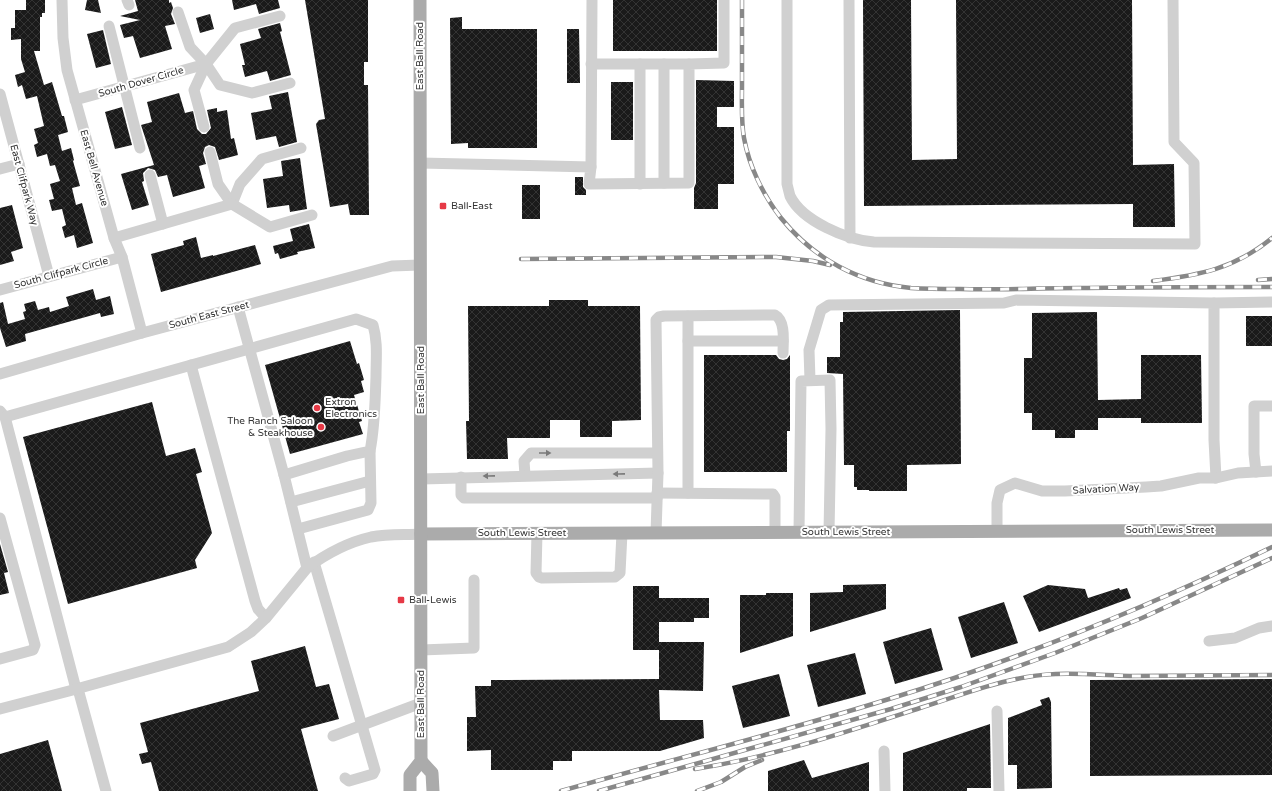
<svg xmlns="http://www.w3.org/2000/svg" width="1272" height="791" font-family="'Varela Round',sans-serif">
	<style>
		.building { fill: url(#building-cross-hatch) }
		.lines { fill: none; stroke-linecap: round; stroke-linejoin: round }
		.minor { stroke: #d0d0d0; stroke-width: 11 }
		.major { stroke: #ababab; stroke-width: 13 }
		.rail-casing { stroke: #888; stroke-width: 4.5 }
		.rail { stroke: #fff; stroke-width: 3; stroke-dasharray: 9; stroke-linecap: butt }
		.oneway { fill: #7a7a7a }
		.poi-dot { fill: #e63946; stroke: #fff; stroke-width: 1.5 }
		.labels { text-anchor: middle; dominant-baseline: central; stroke-width: 4; stroke-linejoin: round; paint-order: stroke }
		.street-label { font-size: 10px; fill: #333; stroke: #fff }
		.poi-label { font-size: 10px; fill: #333; stroke: #fff; text-anchor: start }
	</style>
	<defs>
		<pattern id="building-cross-hatch" width="8" height="8" patternUnits="userSpaceOnUse"><rect width="8" height="8" fill="#1a1a1a"/><path d="M0 0l8 8M0 8l8-8" fill="none" stroke="#333"/></pattern>
	</defs>
	<rect width="100%" height="100%" fill="#fff"/>
	<!-- building -->
	<g class="building">
		<polygon points="26,0 45,0 45,13 42,13 42,17 40,17 40,51 34,51 44,85 52,82 62,116 64,116 68,132 58,135 62,151 71,148 74,160 73,161 80,186 72,188 76,205 82,203 93,243 77,248 74,235 65,238 62,227 66,225 62,209 52,211 49,200 54,199 50,184 60,181 55,165 50,166 47,154 37,157 34,145 38,143 34,129 44,126 37,96 26,99 22,85 18,87 15,75 25,72 21,59 21,39 11,40 11,28 15,28 15,10 26,10"/>
		<polygon points="87,0 98,0 101,13 85,10"/>
		<polygon points="135,0 169,0 169,3 171,2 173,8 171,14 175,24 165,26 172,49 140,58 133,36 124,38 120,25 140,20 120,16 138,11"/>
		<polygon points="232,0 278,0 280,8 259,14 256,4 234,10"/>
		<polygon points="305,0 368,0 368,62 364,62 364,85 368,85 369,215 350,215 348,204 330,207 316,124 319,120 325,119"/>
		<rect x="613" y="0" width="104" height="51"/>
		<polygon points="863,0 911,0 912,160 957,159 956,0 1132,0 1133,165 1174,164 1175,227 1133,227 1133,204 864,206"/>
		<polygon points="210,14 214,29 200,33 196,18"/>
		<polygon points="462,17 462,29 537,29 537,148 468,148 468,143 451,144 450,18"/>
		<polygon points="280,23 282,31 280,32 291,75 270,81 267,71 245,77 242,65 245,65 240,44 261,38 258,29"/>
		<polygon points="567,29 579,29 580,83 567,83"/>
		<polygon points="103,30 111,64 96,68 87,34"/>
		<polygon points="696,80 734,81 734,107 717,107 717,127 734,127 734,184 718,184 718,209 694,209 694,188 696,183"/>
		<rect x="611" y="82" width="22" height="58"/>
		<polygon points="288,92 297,142 279,147 276,136 256,140 251,113 272,109 269,96"/>
		<polygon points="179,93 185,113 193,111 197,129 202,134 206,134 211,128 207,110 217,108 217,112 227,110 231,139 234,138 238,155 219,160 215,147 209,145 205,147 203,153 206,164 199,166 205,188 173,197 167,175 158,177 155,170 148,168 143,173 144,181 142,182 149,205 132,210 121,174 154,165 141,125 152,122 147,102"/>
		<polygon points="122,107 132,145 115,149 105,112"/>
		<polygon points="300,158 307,209 290,212 289,205 267,208 263,179 283,176 281,161"/>
		<polygon points="575,177 583,177 583,187 586,190 586,195 575,195"/>
		<rect x="522" y="185" width="18" height="34"/>
		<polygon points="12,205 23,248 11,252 14,261 0,265 0,208"/>
		<polygon points="309,224 315,248 297,252 298,254 280,259 278,253 275,254 273,246 293,241 290,229"/>
		<polygon points="196,237 201,258 213,255 213,256 255,245 261,264 161,292 151,254 184,245 183,241"/>
		<polygon points="93,289 96,300 110,296 114,314 101,317 100,313 25,334 26,341 6,347 0,328 0,303 3,302 8,324 25,319 23,312 26,311 24,304 35,301 38,310 49,307 50,312 69,306 66,297"/>
		<polygon points="549,300 588,300 588,306 640,306 641,420 612,421 612,437 580,437 580,420 550,420 550,438 507,438 508,459 467,459 466,421 469,421 468,306 549,306"/>
		<polygon points="960,310 961,464 907,465 907,491 869,491 869,490 857,490 857,487 854,487 854,465 844,465 843,374 827,373 827,357 840,357 840,322 843,322 843,312"/>
		<polygon points="1097,312 1098,400 1141,399 1141,355 1201,355 1202,423 1141,423 1141,418 1098,418 1098,430 1075,430 1075,438 1055,438 1055,430 1032,430 1032,413 1024,413 1024,358 1032,358 1032,313"/>
		<rect x="1246" y="316" width="26" height="30"/>
		<polygon points="350,341 357,364 359,363 364,380 361,381 364,392 354,395 362,421 359,422 363,434 290,454 265,365"/>
		<polygon points="704,355 776,355 779,359 783,360 787,359 790,355 790,431 787,431 787,472 704,472"/>
		<polygon points="152,402 166,456 195,448 202,472 196,474 212,533 195,560 197,568 68,604 23,437"/>
		<polygon points="0,544 8,572 4,573 9,593 0,595"/>
		<polygon points="886,584 886,609 810,632 810,593 843,592 843,585"/>
		<polygon points="1048,585 1085,589 1088,598 1119,588 1120,590 1127,588 1131,598 1039,632 1023,596"/>
		<polygon points="633,586 659,586 659,598 709,598 709,618 694,618 694,622 659,622 659,642 704,642 703,691 659,690 660,720 703,720 704,738 660,751 572,751 572,761 553,761 553,770 491,770 491,750 467,751 467,717 476,717 475,686 491,686 491,680 659,679 659,650 633,650"/>
		<polygon points="766,593 793,593 793,636 740,653 740,595 766,595"/>
		<polygon points="1004,602 1018,643 971,658 958,617"/>
		<polygon points="931,628 943,670 895,684 883,642"/>
		<polygon points="305,646 316,687 329,684 339,719 301,729 318,791 159,791 151,762 142,764 139,754 148,752 140,723 259,691 251,661"/>
		<polygon points="855,653 866,694 818,707 807,665"/>
		<polygon points="779,674 790,716 743,728 732,686"/>
		<polygon points="1272,679 1272,775 1090,776 1090,680"/>
		<polygon points="1049,697 1051,702 1052,788 1017,789 1017,765 1008,765 1008,718 1042,705 1040,700"/>
		<polygon points="990,724 991,788 967,788 967,791 903,791 903,753"/>
		<polygon points="48,740 62,791 0,791 0,754"/>
		<polygon points="804,760 812,778 869,762 869,791 768,791 768,771"/>
	</g>
	<g class="lines">
		<!-- minor -->
		<g class="minor">
			<polyline points="62,0 63,38 67,70 114,238 122,257 142,333"/>
			<polyline points="127,0 129,5"/>
			<path d="M787 0V184C788 188 789 192 790 196 802 221 847 240 874 242L1195 244 1194 163 1174 142 1173 0"/>
			<polyline points="849,0 850,238"/>
			<polyline points="178,12 190,47 206,64 220,85 252,93 290,83"/>
			<polyline points="109,26 140,148"/>
			<polyline points="591,64 689,64"/>
			<polyline points="640,64 640,184"/>
			<polyline points="0,94 49,276"/>
			<polyline points="75,100 206,64"/>
			<polyline points="204,127 194,90 206,64 235,28 280,16"/>
			<polyline points="210,152 218,184 232,204 270,227 312,215"/>
			<polyline points="420,163 591,167 589,184 689,183 689,64 724,63 724,0"/>
			<polyline points="591,167 592,0"/>
			<polyline points="0,169 19,164"/>
			<polyline points="150,175 163,224"/>
			<polyline points="664,183 664,64"/>
			<polyline points="232,204 240,184 262,159 301,148"/>
			<polyline points="114,238 232,204"/>
			<polyline points="0,290 122,257"/>
			<polyline points="1214,303 1272,302"/>
			<polyline points="238,307 284,475 307,568"/>
			<polyline points="688,316 688,493"/>
			<polyline points="688,341 783,341"/>
			<polyline points="191,365 255,601 258,609 266,618"/>
			<polyline points="0,374 142,333 392,266 420,265"/>
			<polyline points="810,380 809,350 821,310 829,305 1004,303 1016,300 1214,303 1214,440 1216,478 1199,478 1161,486 1146,487 1065,491 1042,491 1015,483 1000,490 997,503 997,531"/>
			<polyline points="0,411 5,417 76,689"/>
			<path d="M5 417 356 319 373 325C378 342 376 359 376 377 375 402 375 426 370 451L347 456 284 475"/>
			<polyline points="1256,472 1254,454 1254,406 1272,406"/>
			<polyline points="525,475 524,461 531,453 657,453"/>
			<polyline points="461,477 461,495 464,498 657,498"/>
			<polyline points="1216,478 1238,473 1272,471"/>
			<polyline points="421,479 658,473"/>
			<polyline points="657,493 773,494 775,497 775,532"/>
			<polyline points="291,502 370,481"/>
			<polyline points="0,518 35,645 33,650 0,659"/>
			<polyline points="298,529 368,510 371,503 370,451"/>
			<polyline points="799,532 801,381 830,380 831,429 829,532"/>
			<polyline points="537,533 536,573 539,577 542,578 615,577 620,573 622,533"/>
			<path d="M656 533 658 473 656 320 659 317 664 316 775 315C786 321 783 342 783 353"/>
			<polyline points="314,562 375,770 373,774 349,781 345,778"/>
			<polyline points="1209,641 1235,638 1259,628 1272,626"/>
			<polyline points="421,650 474,648 474,580"/>
			<polyline points="78,689 106,791"/>
			<path d="M0 709 69 691 228 647 251 632 266 618 307 568C326 554 349 542 371 537 388 534 404 535 421 534"/>
			<polyline points="997,711 999,791"/>
			<polyline points="333,736 421,703"/>
			<polyline points="884,751 885,791"/>
		</g>
		<!-- major -->
		<g class="major">
			<polyline points="421,534 1272,530"/>
			<polyline points="421,761 432,773 433,791"/>
			<polyline points="410,791 410,775 421,761 420,0"/>
		</g>
		<defs>
			<g id="rail">
				<path d="M742 0C742 29 742 57 742 86 742 103 741 121 744 138 749 166 763 195 781 218 814 259 859 283 911 288 927 289 944 289 960 289 999 290 1039 288 1079 288 1143 287 1208 287 1272 287"/>
				<polyline points="521,259 776,257 813,261 830,265"/>
				<polyline points="1258,280 1272,279"/>
				<path d="M1153 281C1200 275 1234 269 1272 238"/>
				<path d="M695 769C772 757 846 732 920 708 955 697 991 683 1027 677 1061 671 1096 675 1130 676 1177 676 1225 675 1272 675"/>
				<path d="M561 791C670 760 780 733 889 699 1020 659 1148 607 1272 547"/>
				<polyline points="599,791 891,709 961,687 1055,653 1142,618 1272,558"/>
				<polyline points="697,791 721,782 745,767 762,760"/>
			</g>
		</defs>
		<!-- rail casing -->
		<use href="#rail" class="rail-casing"/>
		<!-- rail -->
		<use href="#rail" class="rail"/>
	</g>
	<!-- one-way arrows -->
	<defs><path id="oneway-solid" d="M-6-.8H1V-3.2L6.5 0L1 3.2V.8H-6Z"/></defs>
	<g class="oneway">
		<use href="#oneway-solid" transform="translate(545 453)"/>
		<use href="#oneway-solid" transform="translate(619 474) rotate(179)"/>
		<use href="#oneway-solid" transform="translate(489 476) rotate(179)"/>
	</g>
	<!-- markers -->
	<g class="poi-dot">
		<rect x="439" y="202" width="8" height="8" rx="2"/>
		<circle cx="317" cy="408" r="4"/>
		<circle cx="321" cy="427" r="4"/>
		<rect x="397" y="596" width="8" height="8" rx="2"/>
	</g>
	<g class="labels">
		<!-- street labels -->
		<g class="street-label">
			<text transform="translate(420 56) rotate(-90)">East Ball Road</text>
			<text transform="translate(141 82) rotate(-16)">South Dover Circle</text>
			<text transform="translate(94 168) rotate(74)">East Bell Avenue</text>
			<text transform="translate(24 185) rotate(75)">East Clifpark Way</text>
			<text transform="translate(61 273) rotate(-15)">South Clifpark Circle</text>
			<text transform="translate(209 315) rotate(-15)">South East Street</text>
			<text transform="translate(421 380) rotate(-90)">East Ball Road</text>
			<text transform="translate(1106 489) rotate(-3)">Salvation Way</text>
			<text x="1170" y="530">South Lewis Street</text>
			<text x="846" y="532">South Lewis Street</text>
			<text x="522" y="533">South Lewis Street</text>
			<text transform="translate(421 704) rotate(-90)">East Ball Road</text>
		</g>
		<!-- poi labels -->
		<g class="poi-label">
			<text x="451" y="206">Ball-East</text>
			<text x="325" y="402">Extron<tspan x="325" dy="12">Electronics</tspan></text>
			<text x="313" y="421" text-anchor="end">The Ranch Saloon<tspan x="313" dy="12">&amp; Steakhouse</tspan></text>
			<text x="409" y="600">Ball-Lewis</text>
		</g>
	</g>
</svg>
